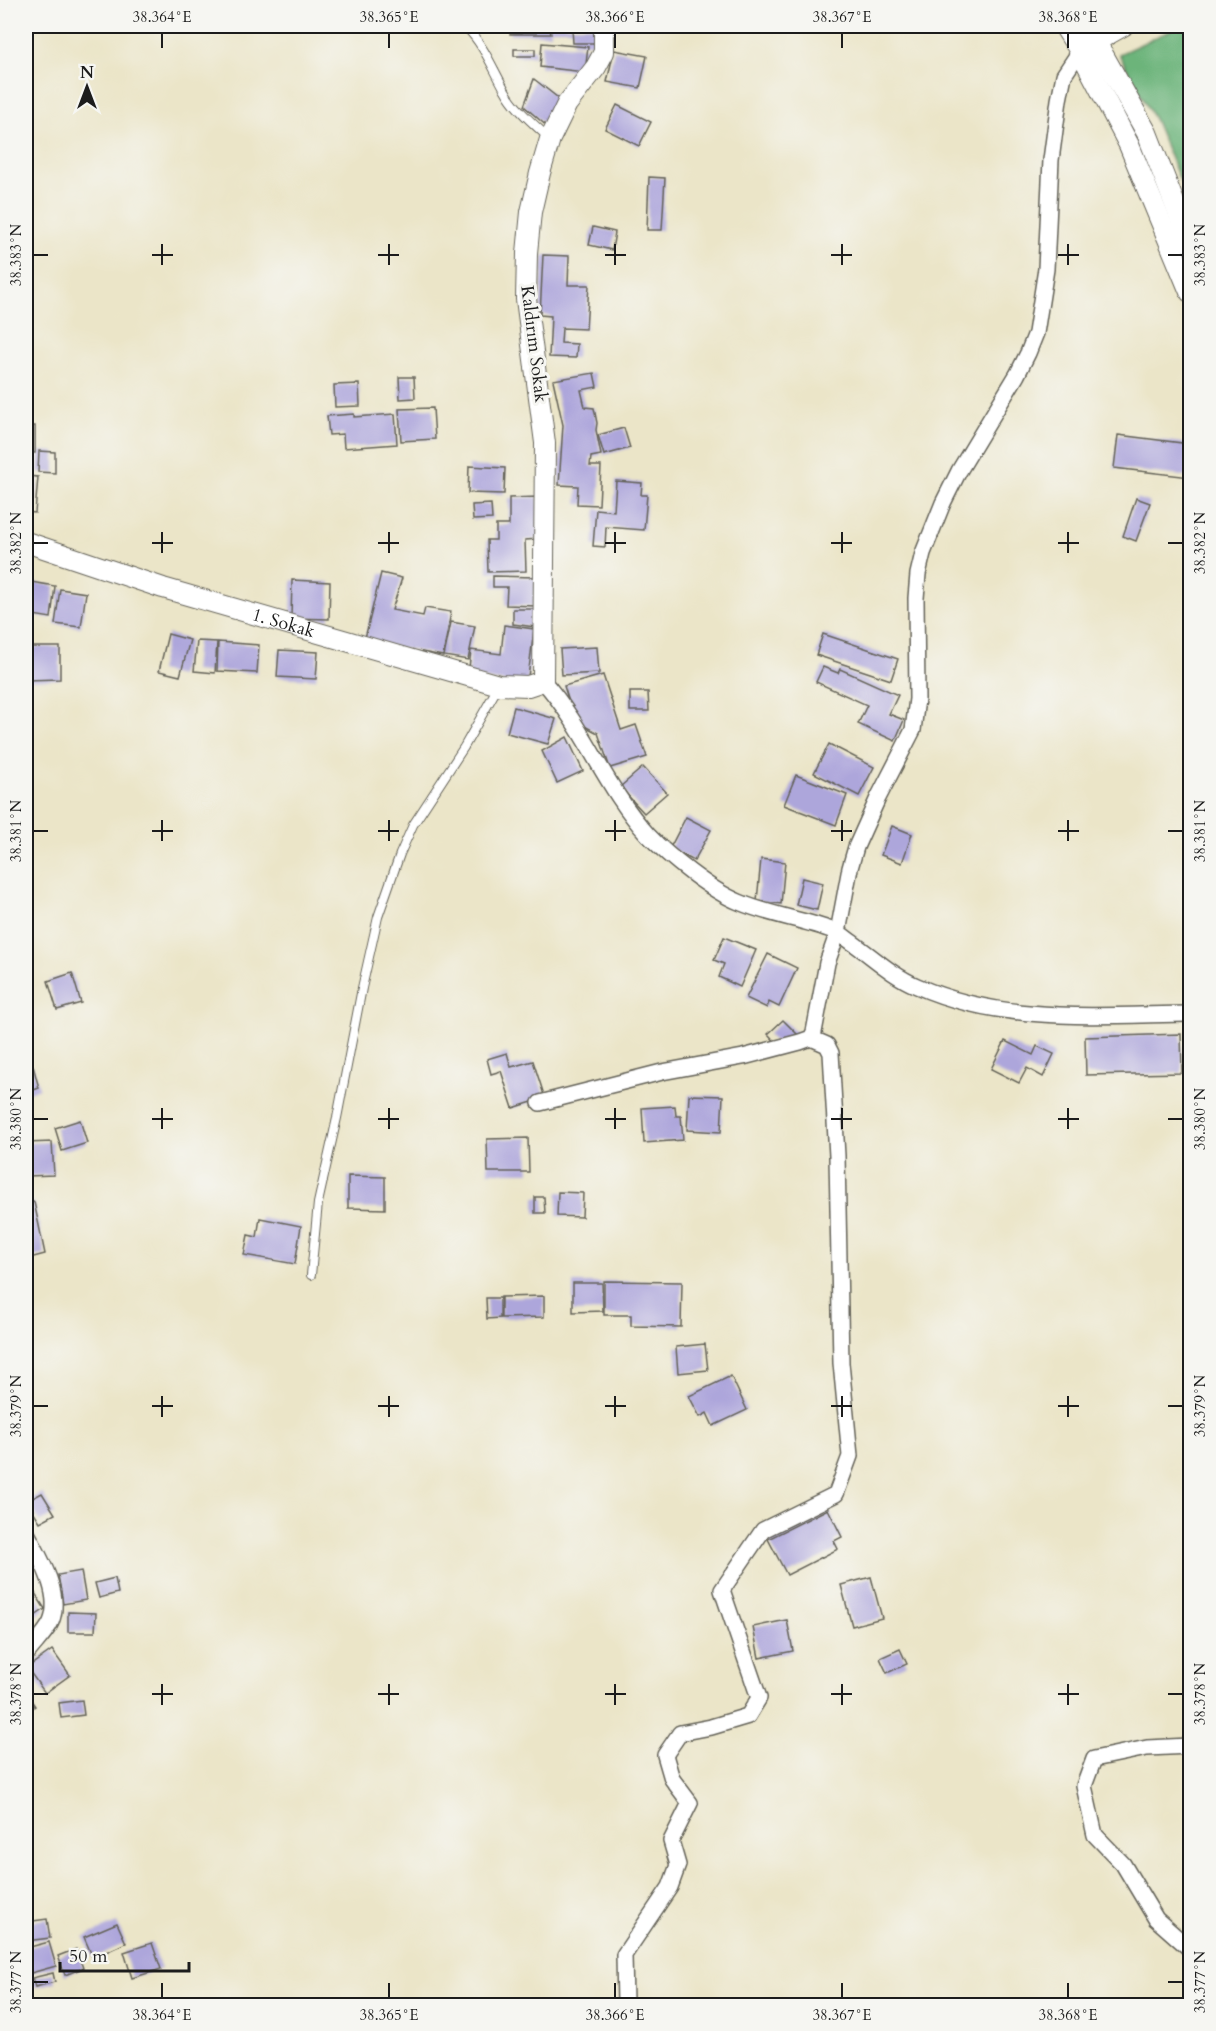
<svg xmlns="http://www.w3.org/2000/svg" width="1216" height="2031" font-family="Cardo,serif">
	<style>
		.forest { fill: #6cb47a; stroke: #44684b; stroke-width: 1.5 }
		.building { fill: #ada6db }
		.lines { fill: none; stroke-linecap: round; stroke-linejoin: round }
		.service-casing { stroke: #646258; stroke-width: 10 }
		.minor-casing { stroke: #646258; stroke-width: 18 }
		.tertiary-casing { stroke: #646258; stroke-width: 22 }
		.service { stroke: #fff; stroke-width: 8 }
		.minor { stroke: #fff; stroke-width: 15 }
		.tertiary { stroke: #fff; stroke-width: 20 }
		.ticks { fill: none; stroke: #1c1c1c; stroke-width: 2 }
		.labels { text-anchor: middle; dominant-baseline: central; stroke-width: 6; stroke-linejoin: round; paint-order: stroke }
		.street-label { font-size: 18px; fill: #1c1c1c; stroke: #f6f6f2 }
		.neatline { fill: none; stroke: #1c1c1c; stroke-width: 2 }
		.ticks-label { font-size: 15px; text-anchor: middle; fill: #1c1c1c }
	</style>
	<rect width="100%" height="100%" fill="#f6f6f2"/>
	<filter id="ink" filterUnits="userSpaceOnUse"><feTurbulence type="fractalNoise" baseFrequency=".0167" numOctaves="2"/><feDisplacementMap in="SourceGraphic" scale="12" xChannelSelector="R" yChannelSelector="G"/><feConvolveMatrix kernelMatrix="1 2 1 2 8 2 1 2 1" color-interpolation-filters="sRGB"/></filter>
	<filter id="wash" filterUnits="userSpaceOnUse"><feTurbulence type="fractalNoise" baseFrequency=".008" numOctaves="4" result="noise"/><feDisplacementMap in="SourceGraphic" scale="24" xChannelSelector="R" yChannelSelector="G"/><feGaussianBlur stdDeviation="1.35" result="paint"/><feColorMatrix in="noise" values="0 0 0 0 0 0 0 0 0 0 0 0 0 0 0 0 0 1.4 0 .05"/><feComposite in="paint" operator="in"/></filter>
	<g filter="url(#wash)">
		<rect width="100%" height="100%" fill="#ebe5c8"/>
		<!-- forest -->
		<polygon class="forest" points="1180,26 1190,26 1190,204 1155,121 1119,54"/>
		<g id="blocks">
			<!-- building -->
			<g class="building">
				<polygon points="510,26 601,26 601,43 573,43 572,29 550,29 551,34 510,34"/>
				<polygon points="542,43 588,47 585,72 540,67"/>
				<rect x="514" y="49" width="21" height="7"/>
				<polygon points="614,50 647,56 640,88 607,82"/>
				<polygon points="534,79 567,105 550,129 524,106"/>
				<polygon points="617,105 651,122 639,146 605,129"/>
				<polygon points="649,177 665,178 662,230 647,230"/>
				<polygon points="593,227 615,232 612,250 589,245"/>
				<polygon points="543,255 569,256 568,285 589,285 586,329 562,328 561,343 577,344 576,358 549,357 551,316 540,315"/>
				<polygon points="594,373 597,387 581,390 585,407 594,408 597,423 596,430 601,455 591,457 590,466 601,466 599,505 577,504 578,486 559,485 563,425 553,380"/>
				<polygon points="399,377 414,377 415,398 400,399"/>
				<polygon points="359,384 360,406 335,407 334,385"/>
				<polygon points="433,408 435,439 401,441 399,409"/>
				<polygon points="354,414 354,417 395,414 397,444 344,448 343,434 329,435 327,416"/>
				<rect x="26" y="426" width="9" height="27"/>
				<polygon points="624,428 630,448 604,455 598,435"/>
				<polygon points="1118,435 1190,444 1190,477 1114,468"/>
				<polygon points="39,451 55,452 55,473 38,472"/>
				<polygon points="469,466 505,468 504,494 468,493"/>
				<polygon points="26,476 38,477 35,513 26,512"/>
				<polygon points="616,481 642,483 641,495 647,495 644,530 606,527 605,547 593,546 596,509 614,511"/>
				<polygon points="539,497 540,539 525,540 526,571 488,572 487,540 496,540 496,525 509,525 509,498"/>
				<polygon points="1136,498 1150,503 1136,541 1123,536"/>
				<polygon points="491,504 492,519 473,520 472,505"/>
				<polygon points="381,573 402,578 392,610 423,616 425,608 451,612 443,656 385,645 365,638"/>
				<polygon points="493,576 537,577 536,606 506,605 507,587 493,587"/>
				<polygon points="292,580 330,582 329,619 291,618"/>
				<polygon points="31,582 55,586 51,618 27,614"/>
				<polygon points="60,589 86,593 81,627 55,624"/>
				<polygon points="513,609 536,609 535,627 513,624"/>
				<polygon points="451,622 475,626 468,660 444,656"/>
				<polygon points="504,625 534,629 527,685 468,677 471,650 501,654"/>
				<polygon points="168,634 190,640 180,676 159,671"/>
				<polygon points="823,634 898,659 891,680 816,655"/>
				<polygon points="197,641 217,642 215,673 194,671"/>
				<polygon points="218,642 259,645 257,673 217,671"/>
				<polygon points="26,647 60,647 60,679 26,680"/>
				<polygon points="597,647 599,673 562,675 560,649"/>
				<polygon points="279,650 318,652 316,679 277,677"/>
				<polygon points="823,667 838,673 840,669 898,695 889,714 904,720 895,741 858,724 867,705 816,682"/>
				<polygon points="603,675 621,730 636,725 647,757 610,768 598,733 575,721 564,686"/>
				<polygon points="630,692 648,692 649,711 630,711"/>
				<polygon points="514,707 556,719 548,744 507,733"/>
				<polygon points="567,737 583,771 557,783 542,751"/>
				<polygon points="829,744 874,767 859,796 814,773"/>
				<polygon points="643,767 667,793 644,813 620,787"/>
				<polygon points="796,775 847,795 836,825 784,805"/>
				<polygon points="686,817 711,830 694,861 670,848"/>
				<polygon points="892,826 912,834 902,863 881,855"/>
				<polygon points="761,859 785,862 781,904 757,901"/>
				<polygon points="802,878 823,883 817,910 796,905"/>
				<polygon points="724,937 756,950 740,987 719,977 724,964 714,960"/>
				<polygon points="768,954 797,968 779,1007 769,1002 767,1008 746,998"/>
				<polygon points="72,973 81,1003 57,1010 48,981"/>
				<polygon points="783,1020 797,1034 782,1049 768,1034"/>
				<polygon points="1181,1034 1182,1073 1086,1075 1085,1037"/>
				<polygon points="1005,1041 1033,1055 1037,1046 1054,1054 1043,1077 1027,1068 1019,1083 991,1069"/>
				<polygon points="507,1053 511,1067 533,1061 545,1098 513,1108 501,1071 491,1074 487,1059"/>
				<polygon points="33,1066 39,1088 26,1093 26,1068"/>
				<polygon points="689,1095 723,1096 721,1132 687,1130"/>
				<polygon points="675,1106 676,1116 681,1116 683,1140 644,1143 642,1108"/>
				<polygon points="80,1120 87,1143 62,1151 55,1128"/>
				<polygon points="528,1138 529,1172 488,1172 487,1139"/>
				<polygon points="52,1142 54,1175 27,1176 26,1143"/>
				<polygon points="348,1176 385,1177 385,1209 348,1208"/>
				<polygon points="558,1192 583,1193 582,1217 557,1216"/>
				<polygon points="535,1197 544,1197 545,1213 535,1213"/>
				<polygon points="34,1202 45,1254 26,1259 26,1204"/>
				<polygon points="260,1218 301,1226 295,1264 244,1255 248,1235 257,1237"/>
				<polygon points="604,1281 682,1282 681,1327 631,1326 631,1315 604,1315"/>
				<polygon points="573,1283 602,1283 603,1311 573,1312"/>
				<polygon points="544,1296 544,1317 501,1318 501,1297"/>
				<polygon points="486,1298 500,1298 500,1318 487,1319"/>
				<polygon points="705,1344 708,1370 678,1373 676,1347"/>
				<polygon points="731,1376 747,1410 713,1426 707,1413 700,1417 689,1396"/>
				<polygon points="42,1493 55,1514 40,1522 27,1501"/>
				<polygon points="828,1509 842,1537 834,1541 838,1549 787,1575 768,1539"/>
				<polygon points="81,1571 86,1600 63,1604 58,1575"/>
				<polygon points="871,1577 882,1618 852,1626 841,1585"/>
				<polygon points="115,1578 118,1593 99,1598 95,1583"/>
				<polygon points="33,1590 45,1609 26,1622 26,1595"/>
				<polygon points="68,1612 96,1613 95,1632 68,1632"/>
				<polygon points="787,1620 793,1651 759,1658 753,1627"/>
				<polygon points="900,1649 907,1664 887,1673 880,1658"/>
				<polygon points="52,1650 70,1675 45,1693 27,1668"/>
				<polygon points="26,1692 35,1706 26,1713"/>
				<polygon points="82,1700 84,1715 61,1718 59,1703"/>
				<polygon points="47,1919 50,1938 26,1941 26,1922"/>
				<polygon points="117,1923 126,1943 93,1958 84,1937"/>
				<polygon points="49,1942 56,1966 31,1973 26,1948"/>
				<polygon points="152,1943 161,1969 132,1978 124,1952"/>
				<polygon points="76,1949 83,1968 65,1975 58,1956"/>
				<polygon points="53,1973 55,1982 35,1987 32,1978"/>
			</g>
		</g>
	</g>
	<g filter="url(#ink)">
		<use href="#blocks" fill-opacity="0" stroke="#646258" stroke-width="1.5"/>
		<g class="lines">
			<defs>
				<g id="service">
					<path d="M465 26C484 45 492 67 505 90 515 109 534 124 550 139"/>
					<polyline points="311,1275 318,1203 337,1118 362,988 378,917 400,854 413,825 464,747 498,687"/>
				</g>
				<g id="minor">
					<path d="M543 681C585 728 605 788 648 835 669 857 710 890 739 902 769 915 803 919 834 931 841 933 847 939 853 943 874 958 893 976 917 986 1003 1024 1099 1015 1190 1014"/>
					<polyline points="540,1103 662,1072 743,1057 800,1042 811,1038 814,1032 827,963 838,932 850,868 856,847 878,798 913,730 917,699 916,598 918,574 923,553 943,503 959,471 1017,375 1028,353 1036,333 1046,269 1051,160 1059,100 1064,75 1080,51"/>
					<path d="M26 1531C38 1555 63 1593 51 1622 47 1632 32 1646 26 1655"/>
					<polyline points="1190,1746 1147,1748 1094,1759 1084,1786 1095,1835 1123,1864 1156,1919 1190,1949"/>
					<polyline points="623,2006 625,2003 624,1955 670,1887 678,1865 671,1841 690,1803 672,1779 665,1755 680,1733 711,1727 748,1716 759,1698 722,1590 763,1530 836,1494 850,1456 841,1363 837,1156 831,1053 827,1045 811,1038"/>
				</g>
				<g id="tertiary">
					<polyline points="1064,26 1080,51 1129,145 1190,292"/>
					<polyline points="1087,26 1147,133 1190,243"/>
					<polyline points="1084,48 1123,26"/>
					<path id="s1" d="M26 542 163 588 499 685 528 686 543 681 545 443 526 299 527 253 531 212 540 173 550 139 567 104 596 67 604 52V26"/>
				</g>
			</defs>
			<!-- service casing -->
			<use href="#service" class="service-casing"/>
			<!-- minor casing -->
			<use href="#minor" class="minor-casing"/>
			<!-- tertiary casing -->
			<use href="#tertiary" class="tertiary-casing"/>
			<!-- service -->
			<use href="#service" class="service"/>
			<!-- minor -->
			<use href="#minor" class="minor"/>
			<!-- tertiary -->
			<use href="#tertiary" class="tertiary"/>
		</g>
	</g>
	<!-- ticks -->
	<path class="ticks" d="M162 33V48M389 33V48M615 33V48M842 33V48M1068 33V48M162 244V265M389 244V265M615 244V265M842 244V265M1068 244V265M33 255H48M152 255H173M378 255H399M605 255H626M831 255H852M1058 255H1079M1168 255H1183M162 532V553M389 532V553M615 532V553M842 532V553M1068 532V553M33 543H48M152 543H173M378 543H399M605 543H626M831 543H852M1058 543H1079M1168 543H1183M162 820V841M389 820V841M615 820V841M842 820V841M1068 820V841M33 831H48M152 831H173M378 831H399M605 831H626M831 831H852M1058 831H1079M1168 831H1183M162 1108V1129M389 1108V1129M615 1108V1129M842 1108V1129M1068 1108V1129M33 1119H48M152 1119H173M378 1119H399M605 1119H626M831 1119H852M1058 1119H1079M1168 1119H1183M162 1396V1417M389 1396V1417M615 1396V1417M842 1396V1417M1068 1396V1417M33 1406H48M152 1406H173M378 1406H399M605 1406H626M831 1406H852M1058 1406H1079M1168 1406H1183M162 1684V1705M389 1684V1705M615 1684V1705M842 1684V1705M1068 1684V1705M33 1694H48M152 1694H173M378 1694H399M605 1694H626M831 1694H852M1058 1694H1079M1168 1694H1183M33 1982H48M1168 1982H1183M162 1983V1998M389 1983V1998M615 1983V1998M842 1983V1998M1068 1983V1998"/>
	<g class="labels">
		<!-- street labels -->
		<g class="street-label">
			<text transform="translate(534 344) rotate(83)">Kaldırım Sokak</text>
			<text stroke="none"><textPath href="#s1" startOffset="270">1. Sokak</textPath></text>
		</g>
	</g>
	<!-- margin -->
	<rect width="1216" height="2031" fill="none" stroke="#f6f6f2" stroke-width="66"/>
	<!-- north arrow -->
	<g transform="translate(87 87)" stroke="#f6f6f2" stroke-width="4.5" paint-order="stroke">
	<path d="M0-4.5L10 22L0 15L-10 22Z" fill="#1c1c1c"/>
	<text y="-9" font-size="16" font-weight="bold" text-anchor="middle" fill="#1c1c1c">N</text>
	</g>
	<!-- scale -->
	<path d="M60 1962v9h129v-9" fill="none" stroke="#1c1c1c" stroke-width="3"/>
	<text x="69" y="1962" font-size="18" fill="#1c1c1c" stroke="#f6f6f2" stroke-width="4.5" paint-order="stroke">50 m</text>
	<rect x="33" y="33" width="1150" height="1965" class="neatline"/>
	<g class="ticks-label">
		<text x="162" y="22">38.364°E</text>
		<text x="389" y="22">38.365°E</text>
		<text x="615" y="22">38.366°E</text>
		<text x="842" y="22">38.367°E</text>
		<text x="1068" y="22">38.368°E</text>
		<text transform="translate(16 255) rotate(-90)" y="5">38.383°N</text>
		<text transform="translate(1200 255) rotate(-90)" y="5">38.383°N</text>
		<text transform="translate(16 543) rotate(-90)" y="5">38.382°N</text>
		<text transform="translate(1200 543) rotate(-90)" y="5">38.382°N</text>
		<text transform="translate(16 831) rotate(-90)" y="5">38.381°N</text>
		<text transform="translate(1200 831) rotate(-90)" y="5">38.381°N</text>
		<text transform="translate(16 1119) rotate(-90)" y="5">38.380°N</text>
		<text transform="translate(1200 1119) rotate(-90)" y="5">38.380°N</text>
		<text transform="translate(16 1406) rotate(-90)" y="5">38.379°N</text>
		<text transform="translate(1200 1406) rotate(-90)" y="5">38.379°N</text>
		<text transform="translate(16 1694) rotate(-90)" y="5">38.378°N</text>
		<text transform="translate(1200 1694) rotate(-90)" y="5">38.378°N</text>
		<text transform="translate(16 1982) rotate(-90)" y="5">38.377°N</text>
		<text transform="translate(1200 1982) rotate(-90)" y="5">38.377°N</text>
		<text x="162" y="2020">38.364°E</text>
		<text x="389" y="2020">38.365°E</text>
		<text x="615" y="2020">38.366°E</text>
		<text x="842" y="2020">38.367°E</text>
		<text x="1068" y="2020">38.368°E</text>
	</g>
</svg>
